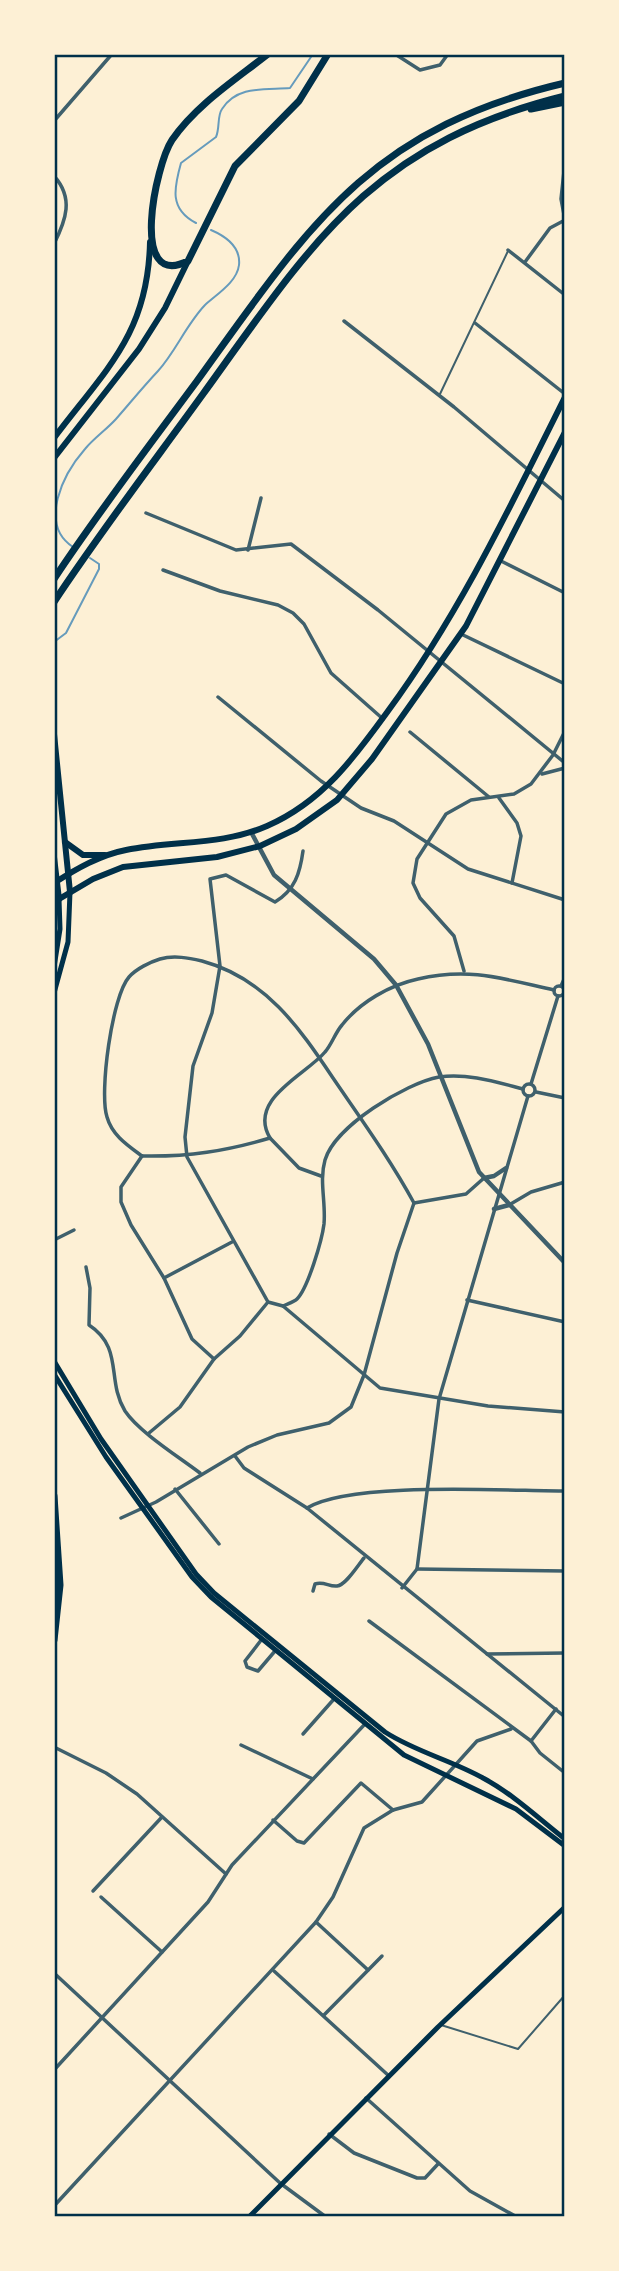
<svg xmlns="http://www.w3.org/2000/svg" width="619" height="2271" font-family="'DejaVu Sans',sans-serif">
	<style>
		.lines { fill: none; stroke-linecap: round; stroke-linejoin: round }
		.stream { stroke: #669bbc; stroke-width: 2 }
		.service { stroke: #3f606c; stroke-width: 2 }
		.minor { stroke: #3f606c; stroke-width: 3.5 }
		.tertiary { stroke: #3f606c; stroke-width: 4.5 }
		.secondary { stroke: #003049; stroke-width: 5 }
		.primary { stroke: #003049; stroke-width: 6 }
		.motorway { stroke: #003049; stroke-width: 7 }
		.neatline { fill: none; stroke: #003049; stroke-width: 2.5 }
	</style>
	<rect width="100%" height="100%" fill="#fdf0d5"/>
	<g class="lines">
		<!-- stream -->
		<g class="stream">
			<path d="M196 223C169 209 174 188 181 163L216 137C220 128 217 116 222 109 237 85 266 90 290 88L313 54"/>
			<path d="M73 547C38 524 63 474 85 449 94 438 106 430 116 419 130 403 143 387 158 371 176 351 186 325 205 305 217 294 237 282 239 265 241 246 225 236 211 230"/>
			<polyline points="54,642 66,633 99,569 99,564 90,558"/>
		</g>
		<!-- service -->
		<g class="service">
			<polyline points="440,394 508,251"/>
			<polyline points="441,2025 518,2049 565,1995"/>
		</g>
		<!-- minor -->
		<g class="minor">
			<polyline points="395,54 420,70 440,65 448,54"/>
			<polyline points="54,121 112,54"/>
			<polyline points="565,162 561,199 565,220"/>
			<path d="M54 176C74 198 66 220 54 244"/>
			<polyline points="508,250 565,295"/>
			<polyline points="525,262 550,228 565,220"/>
			<polyline points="344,321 454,407 565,501"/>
			<polyline points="475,323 565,394"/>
			<polyline points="146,513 236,550 291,544 378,610 565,763"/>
			<polyline points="248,550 261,498"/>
			<polyline points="501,561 565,593"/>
			<polyline points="163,570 220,591 278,605 293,613 304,624 331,673 383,719"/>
			<polyline points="461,634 565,684"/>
			<polyline points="218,697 321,781 361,808 394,821 468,869 565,900"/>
			<polyline points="410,732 489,797"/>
			<polyline points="542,774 565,768"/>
			<polyline points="499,798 517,823 521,836 512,883"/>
			<path d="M303 851C300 873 295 890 275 902L226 875 210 879 220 966 212 1013 193 1066 185 1137 187 1157 268 1302 283 1306 380 1388 488 1406 565 1412"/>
			<polyline points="464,971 454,936 420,898 413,883 417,859 446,814 471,800 514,794 531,784 553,755 565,731"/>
			<circle cx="559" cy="991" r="5"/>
			<polyline points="561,986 565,977"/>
			<polyline points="531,1084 558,996"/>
			<circle cx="529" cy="1090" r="6"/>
			<polyline points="536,1092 565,1098"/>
			<path d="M270 1138C247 1099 306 1075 325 1052 332 1044 335 1033 342 1025 360 1002 390 985 418 979 470 967 504 979 554 990"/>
			<path d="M142 1156C127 1145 112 1135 107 1117 99 1093 112 996 129 977 136 969 150 962 160 959 174 955 189 958 202 961 265 978 299 1027 333 1078 361 1119 390 1159 414 1203"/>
			<polyline points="142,1156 121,1187 121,1202 131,1225 164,1278 192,1339 214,1359"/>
			<path d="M142 1156C188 1157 226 1151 270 1138L299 1168 321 1176"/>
			<polyline points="414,1203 466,1194 484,1178"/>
			<polyline points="509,1205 531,1192 565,1182"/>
			<polyline points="54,1240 74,1230"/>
			<path d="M86 1267 90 1288 89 1325C124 1348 106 1380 125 1411 139 1432 179 1457 200 1473"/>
			<polyline points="164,1278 232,1242"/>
			<polyline points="467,1300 565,1322"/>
			<path d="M283 1306C287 1304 294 1302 297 1299 308 1288 322 1240 324 1224 326 1202 319 1181 325 1160 335 1126 406 1083 439 1077 468 1073 496 1082 523 1089"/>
			<polyline points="149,1433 180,1407 214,1359 240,1336 268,1302"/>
			<polyline points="235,1456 244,1468 307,1508 565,1717"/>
			<polyline points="175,1489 219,1544"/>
			<path d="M307 1508C351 1481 508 1491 565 1491"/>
			<polyline points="121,1518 156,1502 248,1447 277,1435 329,1423 351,1407 364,1375 397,1253 414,1203"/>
			<polyline points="417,1569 565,1571"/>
			<polyline points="402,1588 417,1569 439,1399 528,1096"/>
			<path d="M313 1591 315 1584C324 1581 329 1587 337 1586 346 1585 358 1565 364 1558"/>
			<polyline points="369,1621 531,1741 540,1753 565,1773"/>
			<polyline points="262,1639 245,1661 247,1667 258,1671 275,1651"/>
			<polyline points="487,1654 565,1653"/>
			<polyline points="303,1734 334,1699"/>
			<polyline points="531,1741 556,1709"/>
			<polyline points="241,1745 313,1779"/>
			<polyline points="54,1747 106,1773 137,1794 226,1874"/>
			<polyline points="273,1820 297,1841 304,1843 361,1783 393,1810"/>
			<polyline points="93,1891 162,1817"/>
			<polyline points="101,1897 162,1952"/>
			<polyline points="316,1922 368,1970"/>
			<polyline points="274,1971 389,2076"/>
			<polyline points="54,1973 280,2183 326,2217"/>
			<polyline points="324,2015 382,1956"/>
			<polyline points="54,2070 208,1902 232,1865 365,1724"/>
			<polyline points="366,2098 470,2191 517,2217"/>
			<polyline points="329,2134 354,2153 417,2178 425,2178 438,2164"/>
			<polyline points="54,2206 316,1922 333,1897 364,1828 393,1810 422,1802 477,1741 511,1729"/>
		</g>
		<!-- tertiary -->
		<g class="tertiary">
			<polyline points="251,832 274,875 374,959 396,985 428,1044 479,1172 565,1263"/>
			<polyline points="484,1178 494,1176 506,1168"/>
			<polyline points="494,1209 509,1205"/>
		</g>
		<!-- secondary -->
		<g class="secondary">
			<polyline points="54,967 60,929 59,899"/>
			<polyline points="54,993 68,942 70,892"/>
			<path d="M54 1361 101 1439 196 1574 214 1593 385 1732C416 1752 451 1760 483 1778 513 1794 538 1818 565 1839"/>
			<polyline points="54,1374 106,1457 192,1577 211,1597 404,1755 516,1809 565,1846"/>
			<polyline points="249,2217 438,2027 565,1907"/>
		</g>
		<!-- primary -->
		<g class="primary">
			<path d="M54 438C106 369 148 334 150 242"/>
			<polyline points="54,458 139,349 165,308 188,261"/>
			<polyline points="54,734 70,892"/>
			<polyline points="65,842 83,855 105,855"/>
			<polyline points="54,857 59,899"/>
			<path d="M54 883C76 869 100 855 126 850 174 840 221 846 267 826 322 802 354 758 388 711 460 613 511 505 565 397"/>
			<polyline points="54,902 93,879 123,867 217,857 260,846 296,829 337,800 372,759 466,626 565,432"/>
		</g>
		<!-- motorway -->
		<g class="motorway">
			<path d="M268 54C235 80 196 105 172 140 156 164 128 291 188 261L235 166 299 101 328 54"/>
			<polyline points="531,109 565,102"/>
			<path d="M54 579C99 511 149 446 197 381 308 227 368 129 565 83"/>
			<path d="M54 602C101 531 153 463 203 394 312 243 371 144 565 96"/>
			<polyline points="54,1496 60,1585 54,1640"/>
		</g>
	</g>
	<!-- border -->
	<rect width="619" height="2271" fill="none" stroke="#fdf0d5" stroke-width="112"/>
	<rect x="56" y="56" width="507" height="2159" class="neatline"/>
</svg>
